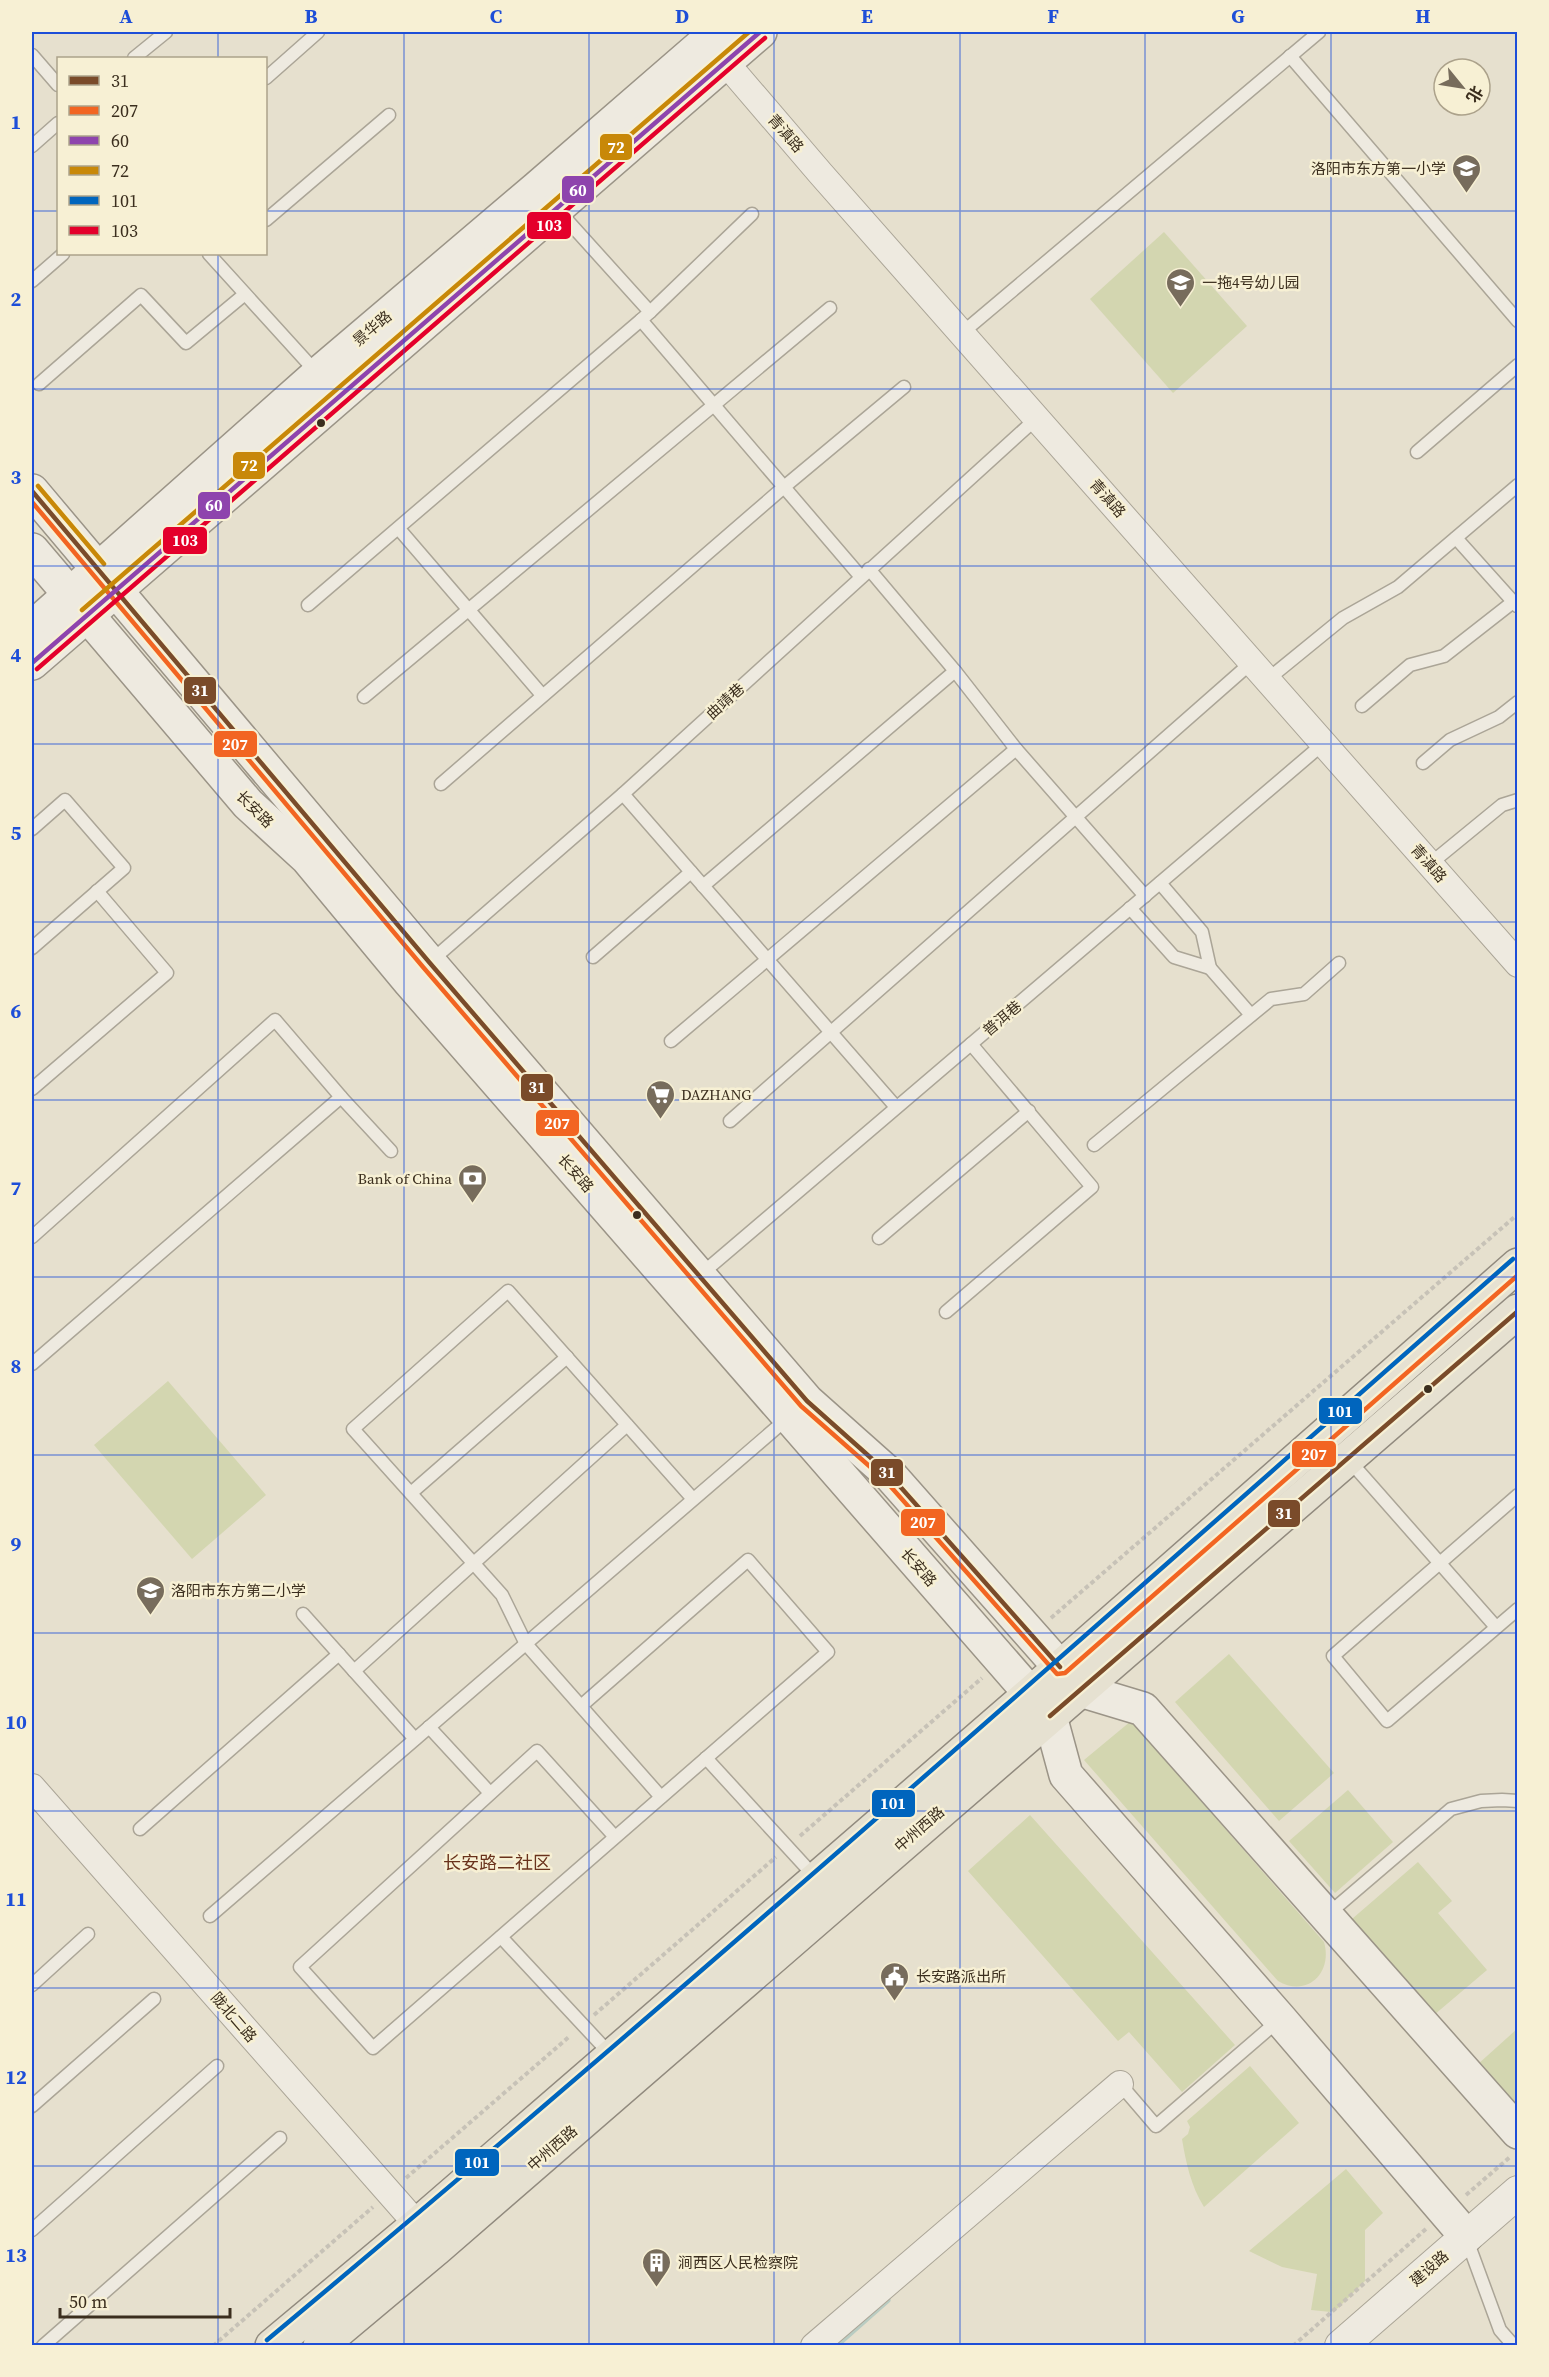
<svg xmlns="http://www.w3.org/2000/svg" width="1549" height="2377" font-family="'Source Serif 4','Noto Sans SC',serif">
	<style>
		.grass { fill: #d3d6b0 }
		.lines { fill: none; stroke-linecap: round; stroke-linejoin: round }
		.stream { stroke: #b9ccc2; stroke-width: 7 }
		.service-casing { stroke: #aba597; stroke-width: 15 }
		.minor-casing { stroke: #aba597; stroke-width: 28 }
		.tertiary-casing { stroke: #aba597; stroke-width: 34 }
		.secondary-casing { stroke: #9b9487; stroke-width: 36 }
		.primary-casing { stroke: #918a7e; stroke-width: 36 }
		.path { stroke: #c7c2b7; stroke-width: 4; stroke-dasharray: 4.5 3; stroke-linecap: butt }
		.service { stroke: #eeeae0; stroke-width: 12 }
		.minor { stroke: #eeeae0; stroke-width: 26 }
		.tertiary { stroke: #eeeae0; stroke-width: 32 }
		.secondary { stroke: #eeeae0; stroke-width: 33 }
		.primary { stroke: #e6e1d1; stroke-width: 33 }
		.bus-1-casing { stroke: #f7f0d4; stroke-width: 9 }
		.bus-2-casing { stroke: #f7f0d4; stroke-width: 9 }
		.bus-3-casing { stroke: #f7f0d4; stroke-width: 9 }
		.bus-4-casing { stroke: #f7f0d4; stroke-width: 9 }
		.bus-5-casing { stroke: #f7f0d4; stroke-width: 9 }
		.bus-6-casing { stroke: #f7f0d4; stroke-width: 9 }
		.bus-1 { stroke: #7a4b2a; stroke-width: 4.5 }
		.bus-2 { stroke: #f26522; stroke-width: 4.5 }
		.bus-3 { stroke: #8e44ad; stroke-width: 4.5 }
		.bus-4 { stroke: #c88808; stroke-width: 4.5 }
		.bus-5 { stroke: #0065bd; stroke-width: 4.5 }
		.bus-6 { stroke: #e4002b; stroke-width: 4.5 }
		.grid { fill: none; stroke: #1d4ed8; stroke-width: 1.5; stroke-opacity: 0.55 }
		.bus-dot { fill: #3b2e1e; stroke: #f7f0d4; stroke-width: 2 }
		.labels { text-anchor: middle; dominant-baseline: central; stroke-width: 5; stroke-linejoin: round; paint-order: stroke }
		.street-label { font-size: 15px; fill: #3b2e1e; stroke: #f7f0d4 }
		.poi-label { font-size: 15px; fill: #3b2e1e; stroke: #f7f0d4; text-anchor: start }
		.quarter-label { font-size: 18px; fill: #69321c; stroke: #f7f0d4 }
		.line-badge { stroke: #f7f0d4; stroke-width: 2 }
		.badge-label { font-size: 16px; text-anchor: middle; font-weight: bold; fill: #fff }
		.neatline { fill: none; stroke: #1d4ed8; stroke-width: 2 }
		.grid-label { font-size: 20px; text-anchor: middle; font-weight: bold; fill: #1d4ed8 }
	</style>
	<rect width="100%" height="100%" fill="#e6e0ce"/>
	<!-- grass -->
	<g class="grass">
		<polygon points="1164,232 1247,326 1173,393 1090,299"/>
		<polygon points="168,1381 266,1495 192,1559 94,1445"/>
		<polygon points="1229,1654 1334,1773 1279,1821 1175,1702"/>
		<path d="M1131 1721 1324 1942C1333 1973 1307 1998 1278 1981L1084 1760Z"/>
		<polygon points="1348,1790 1393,1842 1335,1893 1289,1841"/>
		<polygon points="1030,1815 1235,2045 1182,2092 1129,2032 1118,2041 968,1871"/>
		<polygon points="1418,1862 1452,1901 1438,1913 1487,1970 1434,2015 1352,1919"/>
		<polygon points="1517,2029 1517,2112 1477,2065"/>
		<path d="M1250 2066 1299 2123 1204 2207C1191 2186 1186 2163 1182 2139L1188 2134 1190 2127 1187 2121Z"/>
		<polygon points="1346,2169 1383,2213 1365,2230 1365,2281 1338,2308 1331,2312 1311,2310 1317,2274 1282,2267 1249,2251"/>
	</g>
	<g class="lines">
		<!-- stream -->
		<polyline class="stream" points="835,2346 887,2300"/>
		<defs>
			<g id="service">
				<polyline points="32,55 58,85"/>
				<polyline points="1290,56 1518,321"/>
				<polyline points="134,58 166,32"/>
				<polyline points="266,78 318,32"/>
				<polyline points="32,146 58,123"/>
				<polyline points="557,209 650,312 641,320 861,577"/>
				<polyline points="266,220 389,115"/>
				<polyline points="209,254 317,373"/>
				<polyline points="32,281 63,254"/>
				<polyline points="650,312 752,214"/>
				<polyline points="962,333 1319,32"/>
				<polyline points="39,384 141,295 186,343 245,294"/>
				<polyline points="1417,452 1518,365"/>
				<polyline points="399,529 542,695"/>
				<polyline points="1456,538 1517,606"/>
				<polyline points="869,569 955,671 1016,749 1145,896"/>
				<polyline points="308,605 641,320"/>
				<polyline points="1267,680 1343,618 1398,587 1518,485"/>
				<polyline points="364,697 830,308"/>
				<polyline points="1362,706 1410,665 1444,656 1513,602"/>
				<polyline points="1423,763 1450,740 1499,717 1518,702"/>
				<polyline points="441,784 784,487 904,387"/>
				<polyline points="623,794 896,1107"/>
				<polyline points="32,829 65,800 124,868 32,948"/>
				<polyline points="1430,864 1502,805 1518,800"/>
				<polyline points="703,886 955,671"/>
				<polyline points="1130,908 1174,957 1210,968 1202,932 1160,883"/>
				<polyline points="593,957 691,872"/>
				<polyline points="431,961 623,794 1038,417"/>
				<polyline points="1210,968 1251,1015"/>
				<polyline points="671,1041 1016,749"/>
				<polyline points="32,1089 167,973 97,891"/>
				<polyline points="341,1097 391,1151"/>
				<polyline points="730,1121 1252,662"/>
				<polyline points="1094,1145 1271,999 1304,994 1339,963"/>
				<polyline points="32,1237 275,1020 341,1097 32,1364"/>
				<polyline points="879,1238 1029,1111"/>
				<polyline points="699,1276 1324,743"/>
				<polyline points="946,1312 1092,1187 971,1044"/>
				<polyline points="1348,1459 1496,1627"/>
				<polyline points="411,1493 567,1357"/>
				<polyline points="1518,1495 1333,1656 1387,1721 1518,1609"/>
				<polyline points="303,1614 415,1739"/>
				<polyline points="354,1671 627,1425"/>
				<polyline points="581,1706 748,1560 828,1652 373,2048 300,1967 537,1751 615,1837"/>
				<polyline points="429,1727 490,1793"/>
				<polyline points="706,1758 816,1878"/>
				<polyline points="661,1797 526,1644 502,1595 353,1429 508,1291 693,1499"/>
				<polyline points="140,1829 339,1654"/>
				<polyline points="1327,1915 1451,1809 1481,1801 1502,1800 1518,1801"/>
				<polyline points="210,1916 789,1417"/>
				<polyline points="501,1937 611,2055"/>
				<polyline points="32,1985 88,1934"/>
				<polyline points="1120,2084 1156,2126 1279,2020"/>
				<polyline points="32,2106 154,1999"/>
				<polyline points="32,2230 217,2066"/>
				<polyline points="1467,2240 1500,2330 1514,2346"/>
				<polyline points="43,2346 280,2138"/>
			</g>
			<g id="minor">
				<polyline points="714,49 821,174 1518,964"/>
				<polyline points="32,1787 430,2239"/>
				<polyline points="814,2346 1120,2084"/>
			</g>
			<polyline id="tertiary" points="1341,2346 1518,2192"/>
			<g id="secondary">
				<polyline points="32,491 429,962 807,1401 889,1474 1080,1690 1143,1709 1518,2132"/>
				<polyline points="32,550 248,804 307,858 410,982 1050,1716 1066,1775 1280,2019 1466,2236"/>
				<polyline points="32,628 318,374 537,188 717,32"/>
				<polyline points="32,663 760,32"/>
			</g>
			<g id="primary">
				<polyline points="272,2346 417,2225 1030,1694 1518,1265"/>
				<polyline points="320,2346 437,2248 1518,1311"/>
			</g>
		</defs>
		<!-- service casing -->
		<use href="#service" class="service-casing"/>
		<!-- minor casing -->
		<use href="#minor" class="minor-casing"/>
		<!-- tertiary casing -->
		<use href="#tertiary" class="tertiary-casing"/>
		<!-- secondary casing -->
		<use href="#secondary" class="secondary-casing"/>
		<!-- primary casing -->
		<use href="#primary" class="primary-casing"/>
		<!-- path -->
		<g class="path">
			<polyline points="1051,1618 1518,1214"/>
			<polyline points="800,1836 982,1678"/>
			<polyline points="594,2015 776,1857"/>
			<polyline points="406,2178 570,2036"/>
			<polyline points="1466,2195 1510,2157"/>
			<polyline points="213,2346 373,2207"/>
			<polyline points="1293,2346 1426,2229"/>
		</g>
		<!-- service -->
		<use href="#service" class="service"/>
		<!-- minor -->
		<use href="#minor" class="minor"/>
		<!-- tertiary -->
		<use href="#tertiary" class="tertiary"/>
		<!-- secondary -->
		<use href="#secondary" class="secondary"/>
		<!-- primary -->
		<use href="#primary" class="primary"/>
		<defs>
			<g id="bus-1">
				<polyline points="32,491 429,962 807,1401 889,1474 1060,1667"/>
				<polyline points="1050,1716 1518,1311"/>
			</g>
			<polyline id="bus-2" points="32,502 423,967 801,1406 884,1479 1057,1674 1065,1673 1518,1275"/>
			<polyline id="bus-3" points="32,663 760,32"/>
			<g id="bus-4">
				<polyline points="38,486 104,564"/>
				<polyline points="82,610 749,32"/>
			</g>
			<path id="bus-5" d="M267 2340C689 1988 1100 1622 1513 1259"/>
			<polyline id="bus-6" points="37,669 765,38"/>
		</defs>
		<!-- bus-1 casing -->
		<use href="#bus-1" class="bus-1-casing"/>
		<!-- bus-2 casing -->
		<use href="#bus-2" class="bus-2-casing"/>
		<!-- bus-3 casing -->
		<use href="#bus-3" class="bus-3-casing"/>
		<!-- bus-4 casing -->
		<use href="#bus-4" class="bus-4-casing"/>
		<!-- bus-5 casing -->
		<use href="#bus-5" class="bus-5-casing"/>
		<!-- bus-6 casing -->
		<use href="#bus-6" class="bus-6-casing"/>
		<!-- bus-1 -->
		<use href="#bus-1" class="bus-1"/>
		<!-- bus-2 -->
		<use href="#bus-2" class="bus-2"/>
		<!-- bus-3 -->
		<use href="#bus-3" class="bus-3"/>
		<!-- bus-4 -->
		<use href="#bus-4" class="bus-4"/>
		<!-- bus-5 -->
		<use href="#bus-5" class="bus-5"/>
		<!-- bus-6 -->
		<use href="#bus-6" class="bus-6"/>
	</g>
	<!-- grid -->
	<path class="grid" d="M218 32V58M404 32V2346M589 32V2346M774 32V2346M960 32V2346M1145 32V2346M1331 32V2346M32 211H58M266 211H1518M218 254V2346M32 389H1518M32 566H1518M32 744H1518M32 922H1518M32 1100H1518M32 1277H1518M32 1455H1518M32 1633H1518M32 1811H1518M32 1988H1518M32 2166H1518"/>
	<!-- icons -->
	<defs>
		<symbol id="school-pin" viewBox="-11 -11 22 30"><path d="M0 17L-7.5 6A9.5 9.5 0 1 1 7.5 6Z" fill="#776c5c" stroke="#f7f0d4"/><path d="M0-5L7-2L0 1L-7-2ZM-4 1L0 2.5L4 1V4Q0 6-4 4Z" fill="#fff"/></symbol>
		<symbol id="supermarket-pin" viewBox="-11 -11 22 30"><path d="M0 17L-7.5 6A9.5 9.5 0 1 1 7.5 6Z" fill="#776c5c" stroke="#f7f0d4"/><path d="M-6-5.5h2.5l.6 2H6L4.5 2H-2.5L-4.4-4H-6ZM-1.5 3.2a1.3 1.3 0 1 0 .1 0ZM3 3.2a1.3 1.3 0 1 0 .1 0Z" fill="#fff"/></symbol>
		<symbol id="bank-pin" viewBox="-11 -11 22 30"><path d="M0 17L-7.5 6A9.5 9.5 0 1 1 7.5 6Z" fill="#776c5c" stroke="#f7f0d4"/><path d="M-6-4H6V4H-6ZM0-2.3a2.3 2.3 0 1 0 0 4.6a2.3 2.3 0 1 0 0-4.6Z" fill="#fff"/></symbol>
		<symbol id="civic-pin" viewBox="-11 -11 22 30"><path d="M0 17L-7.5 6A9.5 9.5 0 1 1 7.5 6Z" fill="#776c5c" stroke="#f7f0d4"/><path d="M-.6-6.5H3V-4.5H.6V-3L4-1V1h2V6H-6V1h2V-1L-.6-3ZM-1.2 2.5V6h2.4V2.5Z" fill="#fff"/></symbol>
		<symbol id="building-pin" viewBox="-11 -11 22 30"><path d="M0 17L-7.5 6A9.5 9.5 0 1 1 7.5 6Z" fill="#776c5c" stroke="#f7f0d4"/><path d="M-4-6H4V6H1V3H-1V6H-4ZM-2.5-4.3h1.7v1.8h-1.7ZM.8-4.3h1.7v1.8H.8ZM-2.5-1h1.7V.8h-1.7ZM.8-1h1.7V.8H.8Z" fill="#fff"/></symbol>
	</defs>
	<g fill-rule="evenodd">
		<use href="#school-pin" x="1450" y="152" width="33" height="45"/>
		<use href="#school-pin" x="1164" y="266" width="33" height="45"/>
		<use href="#supermarket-pin" x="644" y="1078" width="33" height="45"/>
		<use href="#bank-pin" x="456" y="1162" width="33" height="45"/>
		<use href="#school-pin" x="134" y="1574" width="33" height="45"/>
		<use href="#civic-pin" x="878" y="1960" width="33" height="45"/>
		<use href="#building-pin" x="640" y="2246" width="33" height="45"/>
	</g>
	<!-- markers -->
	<g class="bus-dot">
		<circle cx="321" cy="423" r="5"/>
		<circle cx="637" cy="1215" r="5"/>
		<circle cx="1428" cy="1389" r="5"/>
	</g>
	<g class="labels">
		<!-- street labels -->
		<g class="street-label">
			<text transform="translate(786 133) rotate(49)">青滇路</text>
			<text transform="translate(372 328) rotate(-40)">景华路</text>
			<text transform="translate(1108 498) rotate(49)">青滇路</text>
			<text transform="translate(725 701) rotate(-42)">曲靖巷</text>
			<text transform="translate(255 809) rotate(45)">长安路</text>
			<text transform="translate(1429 863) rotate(49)">青滇路</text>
			<text transform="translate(1002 1018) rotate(-40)">普洱巷</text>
			<text transform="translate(576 1173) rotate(49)">长安路</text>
			<text transform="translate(919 1567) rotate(49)">长安路</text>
			<text transform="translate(919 1829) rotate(-41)">中州西路</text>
			<text transform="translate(234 2017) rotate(49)">陇北二路</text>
			<text transform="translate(552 2148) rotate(-41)">中州西路</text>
			<text transform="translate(1429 2268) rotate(-41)">建设路</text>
		</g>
		<!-- poi labels -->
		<g class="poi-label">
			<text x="1446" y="168" text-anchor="end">洛阳市东方第一小学</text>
			<text x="1202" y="282">一拖4号幼儿园</text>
			<text x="681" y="1094">DAZHANG</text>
			<text x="452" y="1178" text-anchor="end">Bank of China</text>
			<text x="171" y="1590">洛阳市东方第二小学</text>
			<text x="916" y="1976">长安路派出所</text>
			<text x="678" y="2262">涧西区人民检察院</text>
		</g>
		<!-- quarter labels -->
		<g class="quarter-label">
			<text x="497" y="1862">长安路二社区</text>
		</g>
	</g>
	<g class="line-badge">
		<rect x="599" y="133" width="34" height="28" rx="6" fill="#c88808"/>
		<rect x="561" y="175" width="34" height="29" rx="6" fill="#8e44ad"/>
		<rect x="526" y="211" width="46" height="29" rx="6" fill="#e4002b"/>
		<rect x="232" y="451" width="34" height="29" rx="6" fill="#c88808"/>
		<rect x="197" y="491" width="34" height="29" rx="6" fill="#8e44ad"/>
		<rect x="162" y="526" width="46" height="29" rx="6" fill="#e4002b"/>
		<rect x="183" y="676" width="34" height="29" rx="6" fill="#7a4b2a"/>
		<rect x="213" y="730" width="45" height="28" rx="6" fill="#f26522"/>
		<rect x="520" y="1073" width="34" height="29" rx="6" fill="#7a4b2a"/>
		<rect x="535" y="1109" width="45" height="28" rx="6" fill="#f26522"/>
		<rect x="1318" y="1397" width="45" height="28" rx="6" fill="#0065bd"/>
		<rect x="1291" y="1440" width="46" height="28" rx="6" fill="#f26522"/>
		<rect x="870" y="1458" width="34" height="29" rx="6" fill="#7a4b2a"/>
		<rect x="1267" y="1499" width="34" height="29" rx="6" fill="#7a4b2a"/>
		<rect x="900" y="1508" width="46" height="29" rx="6" fill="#f26522"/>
		<rect x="871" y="1789" width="45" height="29" rx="6" fill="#0065bd"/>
		<rect x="454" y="2148" width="46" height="29" rx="6" fill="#0065bd"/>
	</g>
	<g class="badge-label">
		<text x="616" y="153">72</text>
		<text x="578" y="196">60</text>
		<text x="549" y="231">103</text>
		<text x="249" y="471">72</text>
		<text x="214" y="511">60</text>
		<text x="185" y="546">103</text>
		<text x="200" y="696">31</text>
		<text x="235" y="750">207</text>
		<text x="537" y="1093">31</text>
		<text x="557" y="1129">207</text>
		<text x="1340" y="1417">101</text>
		<text x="1314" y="1460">207</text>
		<text x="887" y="1478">31</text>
		<text x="1284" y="1519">31</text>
		<text x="923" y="1528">207</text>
		<text x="893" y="1809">101</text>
		<text x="477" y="2168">101</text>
	</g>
	<!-- border -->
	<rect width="1549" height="2377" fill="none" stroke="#f7f0d4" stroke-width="66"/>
	<!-- legend -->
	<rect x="57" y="57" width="210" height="198" fill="#f7f0d4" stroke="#aca28b" stroke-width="1.5"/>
	<rect x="69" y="76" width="30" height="9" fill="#7a4b2a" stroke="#aca28b" stroke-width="1.5"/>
	<text x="111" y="87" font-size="18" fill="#3b2e1e">31</text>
	<rect x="69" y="106" width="30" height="9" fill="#f26522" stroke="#aca28b" stroke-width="1.5"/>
	<text x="111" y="117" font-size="18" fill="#3b2e1e">207</text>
	<rect x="69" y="136" width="30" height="9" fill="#8e44ad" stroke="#aca28b" stroke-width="1.5"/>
	<text x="111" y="147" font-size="18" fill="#3b2e1e">60</text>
	<rect x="69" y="166" width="30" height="9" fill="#c88808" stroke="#aca28b" stroke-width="1.5"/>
	<text x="111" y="177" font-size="18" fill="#3b2e1e">72</text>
	<rect x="69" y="196" width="30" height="9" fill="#0065bd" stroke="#aca28b" stroke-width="1.5"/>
	<text x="111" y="207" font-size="18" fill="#3b2e1e">101</text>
	<rect x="69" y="226" width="30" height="9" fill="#e4002b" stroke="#aca28b" stroke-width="1.5"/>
	<text x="111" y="237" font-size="18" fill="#3b2e1e">103</text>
	<!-- north arrow -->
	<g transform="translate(1462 87) rotate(120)"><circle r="28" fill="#f7f0d4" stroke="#aca28b" stroke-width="1.5"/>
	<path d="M0-4.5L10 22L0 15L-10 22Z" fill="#776c5c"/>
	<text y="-9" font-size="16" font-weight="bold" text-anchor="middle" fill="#3b2e1e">北</text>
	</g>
	<!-- scale -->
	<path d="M60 2308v9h170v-9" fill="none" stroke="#3b2e1e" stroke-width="3"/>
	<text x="69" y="2308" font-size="18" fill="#3b2e1e" stroke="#f7f0d4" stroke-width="4.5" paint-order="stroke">50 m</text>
	<rect x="33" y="33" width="1483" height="2311" class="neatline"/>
	<g class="grid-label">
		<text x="126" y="23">A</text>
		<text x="311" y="23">B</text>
		<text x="496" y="23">C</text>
		<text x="682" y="23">D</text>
		<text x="867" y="23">E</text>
		<text x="1053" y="23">F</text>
		<text x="1238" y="23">G</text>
		<text x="1423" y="23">H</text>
		<text x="16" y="129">1</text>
		<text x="16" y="306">2</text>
		<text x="16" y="484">3</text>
		<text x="16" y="662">4</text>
		<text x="16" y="840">5</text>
		<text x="16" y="1018">6</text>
		<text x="16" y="1195">7</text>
		<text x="16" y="1373">8</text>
		<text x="16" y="1551">9</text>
		<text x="16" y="1729">10</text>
		<text x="16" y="1906">11</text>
		<text x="16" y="2084">12</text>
		<text x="16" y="2262">13</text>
	</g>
</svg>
